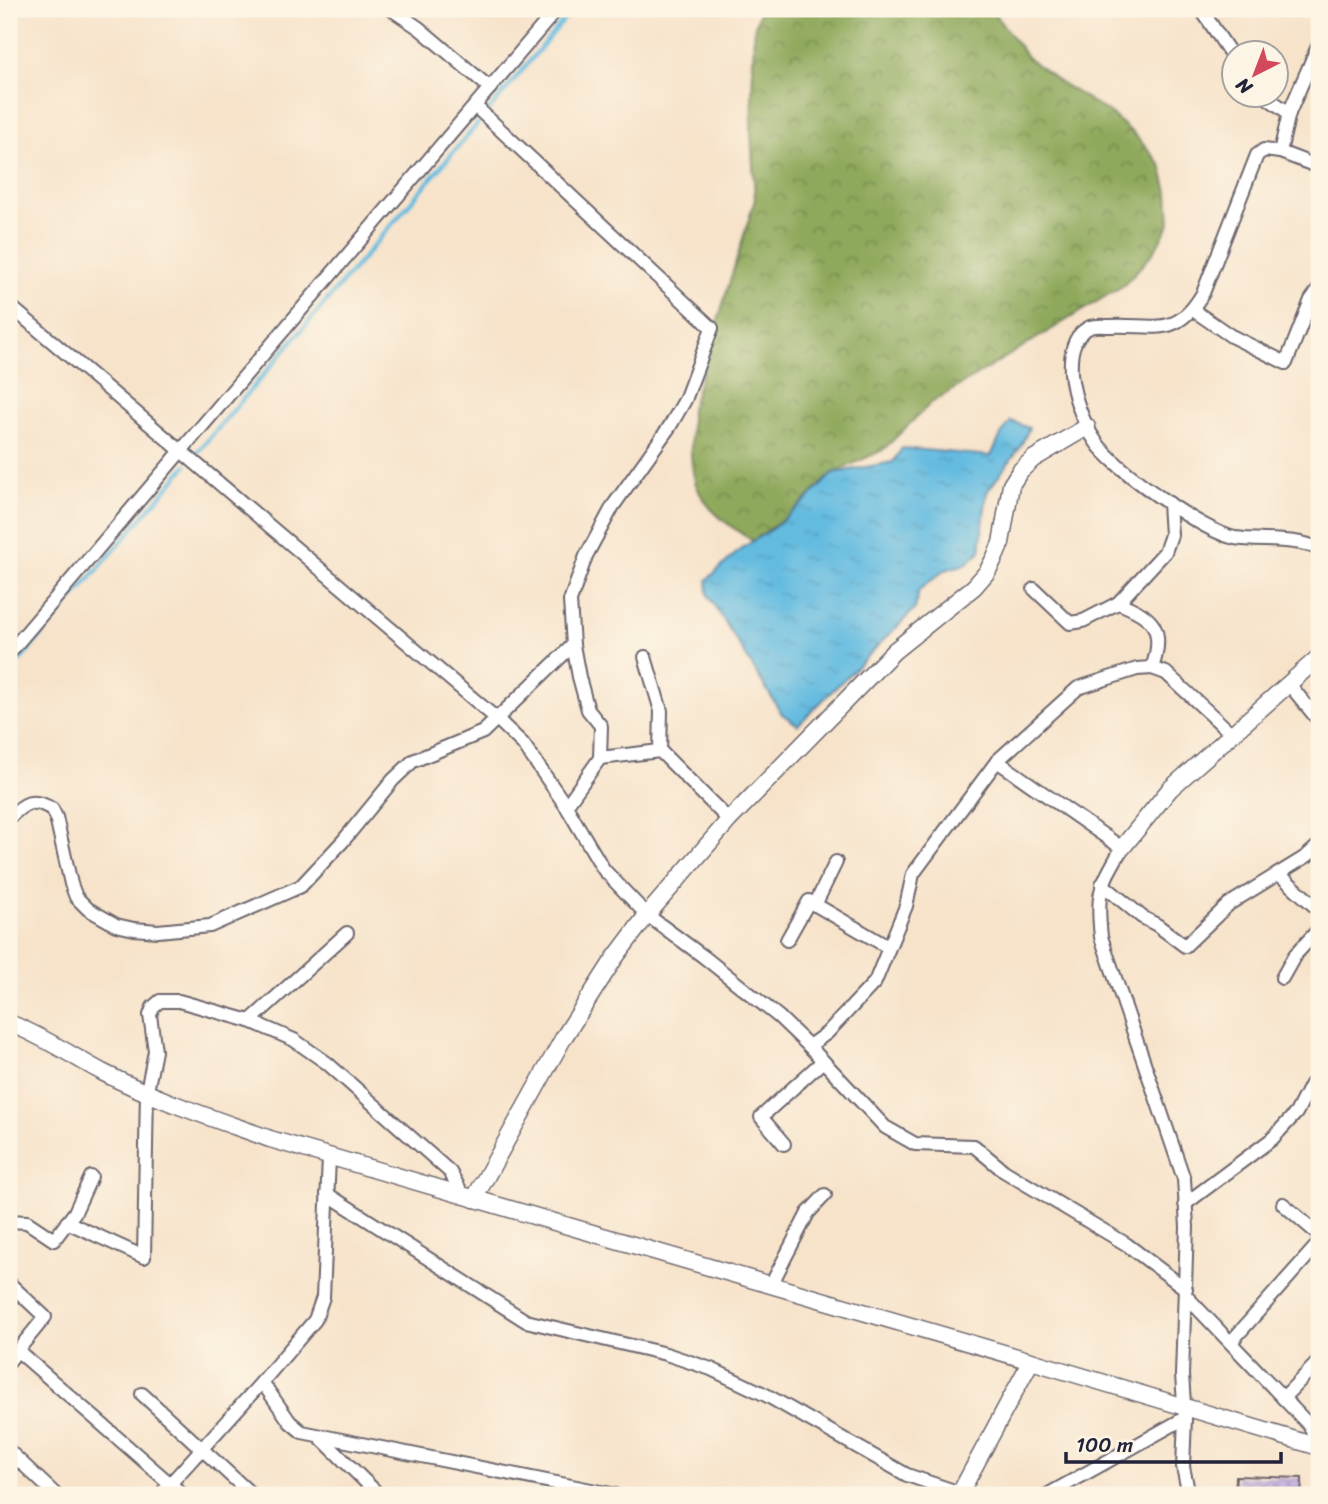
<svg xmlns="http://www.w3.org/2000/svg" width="1328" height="1504" font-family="Sriracha,sans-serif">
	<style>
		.forest { fill: url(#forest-crowns); stroke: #58664b; stroke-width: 2 }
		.water { fill: url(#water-ripples); stroke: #426e8e; stroke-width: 2 }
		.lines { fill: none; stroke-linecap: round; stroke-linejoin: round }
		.stream { stroke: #63bbe0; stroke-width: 4.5 }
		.building { fill: url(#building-cross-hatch) }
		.minor-casing { stroke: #6d666d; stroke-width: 16 }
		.tertiary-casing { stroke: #6d666d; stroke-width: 19 }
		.minor { stroke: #fff; stroke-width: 12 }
		.tertiary { stroke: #fff; stroke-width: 16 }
	</style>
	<defs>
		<pattern id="forest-crowns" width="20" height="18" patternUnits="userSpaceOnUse" patternTransform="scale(1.75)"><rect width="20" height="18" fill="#8fa95b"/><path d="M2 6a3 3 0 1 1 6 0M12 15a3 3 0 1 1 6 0" fill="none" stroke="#74894c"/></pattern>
		<pattern id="water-ripples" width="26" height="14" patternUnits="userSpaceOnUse" patternTransform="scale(1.75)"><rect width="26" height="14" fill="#63bbe0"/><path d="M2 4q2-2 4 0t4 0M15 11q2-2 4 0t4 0" fill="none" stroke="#56a0c1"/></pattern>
		<pattern id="building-cross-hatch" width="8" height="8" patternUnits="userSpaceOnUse" patternTransform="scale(1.75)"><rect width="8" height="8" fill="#c2b1dd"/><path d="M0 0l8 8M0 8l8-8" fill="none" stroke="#a698bf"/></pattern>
	</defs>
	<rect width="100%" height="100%" fill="#fcf5e5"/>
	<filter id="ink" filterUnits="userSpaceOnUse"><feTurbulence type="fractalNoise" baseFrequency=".0143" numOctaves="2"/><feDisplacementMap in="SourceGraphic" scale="14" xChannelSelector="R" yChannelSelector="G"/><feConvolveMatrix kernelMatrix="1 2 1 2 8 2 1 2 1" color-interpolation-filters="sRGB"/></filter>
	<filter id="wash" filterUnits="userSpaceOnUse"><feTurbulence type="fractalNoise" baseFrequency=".00686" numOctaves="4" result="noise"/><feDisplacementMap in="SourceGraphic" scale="28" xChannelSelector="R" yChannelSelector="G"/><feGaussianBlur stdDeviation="1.57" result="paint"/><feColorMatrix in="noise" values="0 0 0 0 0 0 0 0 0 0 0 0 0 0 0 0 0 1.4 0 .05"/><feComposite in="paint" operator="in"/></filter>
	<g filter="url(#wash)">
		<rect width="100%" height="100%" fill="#f7e3ca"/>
		<!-- forest -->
		<path class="forest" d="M760 9H991L1028 58 1061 83 1110 113 1135 135 1161 165 1168 192 1170 223 1153 253 1124 285 931 403 883 450 833 473 793 512 753 541C688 500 690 483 691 409L755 199 751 132 754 30Z"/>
		<!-- water -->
		<polygon class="water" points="1011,421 1029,428 1021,446 987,492 980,551 966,564 945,570 919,590 915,609 798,725 782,714 708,595 707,580 742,548 773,528 807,500 833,473 893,462 902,448 991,456 1001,435"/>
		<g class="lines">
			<!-- stream -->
			<g class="stream">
				<polyline points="489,110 573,9"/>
				<polyline points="196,454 480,121"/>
				<polyline points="9,673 186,466"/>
			</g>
		</g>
		<g id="blocks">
			<!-- building -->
			<polygon class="building" points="1236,1476 1302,1478 1301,1495 1235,1495"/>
		</g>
	</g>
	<g filter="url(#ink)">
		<use href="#blocks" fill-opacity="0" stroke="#6d666d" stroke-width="2"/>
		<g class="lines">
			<defs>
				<g id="minor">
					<polyline points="391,9 419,28 490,88"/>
					<polyline points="1201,9 1234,59"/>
					<path d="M1319 44 1289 113 1280 152 1264 150 1257 155 1203 293C1176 339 1155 324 1111 326 1105 326 1095 325 1090 327 1072 335 1070 357 1071 373 1073 396 1083 423 1096 442 1114 469 1204 532 1235 538 1262 542 1294 537 1319 549"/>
					<polyline points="1262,94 1289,113"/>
					<polyline points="475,106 712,328 685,400 670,426 613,506 586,556 570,601 573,645 579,677 588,710 601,726 600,758 566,806"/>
					<polyline points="1280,152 1319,167"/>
					<polyline points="9,305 497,719 523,744 566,806 604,870 647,915 704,957 779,1017 809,1046 885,1127 915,1144 974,1146 1004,1171 1126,1244 1186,1289"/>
					<polyline points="1193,310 1231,336 1286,363 1311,300 1319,289"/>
					<path d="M1034 589 1070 623 1083 621 1118 603C1155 616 1165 631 1152 668"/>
					<polyline points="1118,603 1165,552 1171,535 1169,503"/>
					<polyline points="9,653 557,9"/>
					<polyline points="645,657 661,711 660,751"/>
					<polyline points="1289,684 1319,721"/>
					<polyline points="600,758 660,751 729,820"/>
					<polyline points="997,761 1078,688 1137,669 1152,668 1166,673 1232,734"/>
					<path d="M9 818C24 803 32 797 52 809L56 817 71 884 76 897 88 909 116 925 134 929 158 931 210 926 301 886 343 841 393 780 413 761 483 732 573 645"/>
					<polyline points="1279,874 1319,910"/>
					<polyline points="1102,884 1142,917 1157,925 1185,946 1229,904 1307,856 1319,845"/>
					<polyline points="815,905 836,862"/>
					<polyline points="787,940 809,901 888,947"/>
					<polyline points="1282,978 1295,955 1319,929"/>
					<polyline points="250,1021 347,933"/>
					<path d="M809 1046 827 1033 875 982 906 906 913 874 997 761 1122 848C1100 887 1096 892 1101 937L1184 1179 1187 1227 1182 1375 1185 1418 1183 1467 1189 1495"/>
					<polyline points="784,1144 761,1117 823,1061"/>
					<polyline points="327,1194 526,1321 666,1354 711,1369 766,1395 907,1475 966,1495"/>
					<polyline points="1185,1204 1272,1139 1296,1113 1311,1084"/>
					<polyline points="1283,1204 1319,1235"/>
					<polyline points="9,1221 27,1222 54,1240 75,1212 91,1177"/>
					<polyline points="67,1222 144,1257 147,1091 155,1051 150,1015 153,1007 160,1001 179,1001 250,1021 294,1040 327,1063 450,1172 464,1197"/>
					<polyline points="9,1283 45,1317 9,1361"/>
					<polyline points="771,1285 808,1213 825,1195"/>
					<polyline points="1185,1295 1309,1425 1319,1444"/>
					<polyline points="1231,1342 1319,1243"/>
					<polyline points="18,1351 183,1495"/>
					<polyline points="262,1382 290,1422 302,1432 616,1495"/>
					<polyline points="142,1394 252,1495"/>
					<polyline points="1283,1398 1319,1361"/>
					<polyline points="321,1438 379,1495"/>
					<polyline points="9,1451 56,1495"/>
					<polyline points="160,1495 262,1382 315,1320 323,1297 329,1158"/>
					<polyline points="1047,1495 1185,1418"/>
				</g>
				<g id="tertiary">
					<polyline points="1122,848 1170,789 1319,657"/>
					<path d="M9 1023C43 1036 72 1056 104 1073 157 1100 215 1119 270 1139L1031 1361 1319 1447"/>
					<polyline points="474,1199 564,1037 614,959 647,915 729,820 894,651 974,587 987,572 995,557 1001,543 1011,485 1020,471 1033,459 1087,427"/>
					<polyline points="959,1495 1031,1361"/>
				</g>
			</defs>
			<!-- minor casing -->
			<use href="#minor" class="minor-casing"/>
			<!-- tertiary casing -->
			<use href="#tertiary" class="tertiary-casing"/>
			<!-- minor -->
			<use href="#minor" class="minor"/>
			<!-- tertiary -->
			<use href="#tertiary" class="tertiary"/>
		</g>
	</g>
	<!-- margin -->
	<rect width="1328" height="1504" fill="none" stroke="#fcf5e5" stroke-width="35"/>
	<!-- north arrow -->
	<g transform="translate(1255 74) rotate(222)"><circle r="33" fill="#fcf5e5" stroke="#a5a1a1" stroke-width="2"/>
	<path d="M0-5L12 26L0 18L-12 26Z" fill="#d1495b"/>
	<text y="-10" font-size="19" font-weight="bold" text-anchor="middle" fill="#22223b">N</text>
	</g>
	<!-- scale -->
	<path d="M1066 1452v10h215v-10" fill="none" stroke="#22223b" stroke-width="3.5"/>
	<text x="1076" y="1452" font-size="21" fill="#22223b" stroke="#fcf5e5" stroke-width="5" paint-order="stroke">100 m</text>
</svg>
